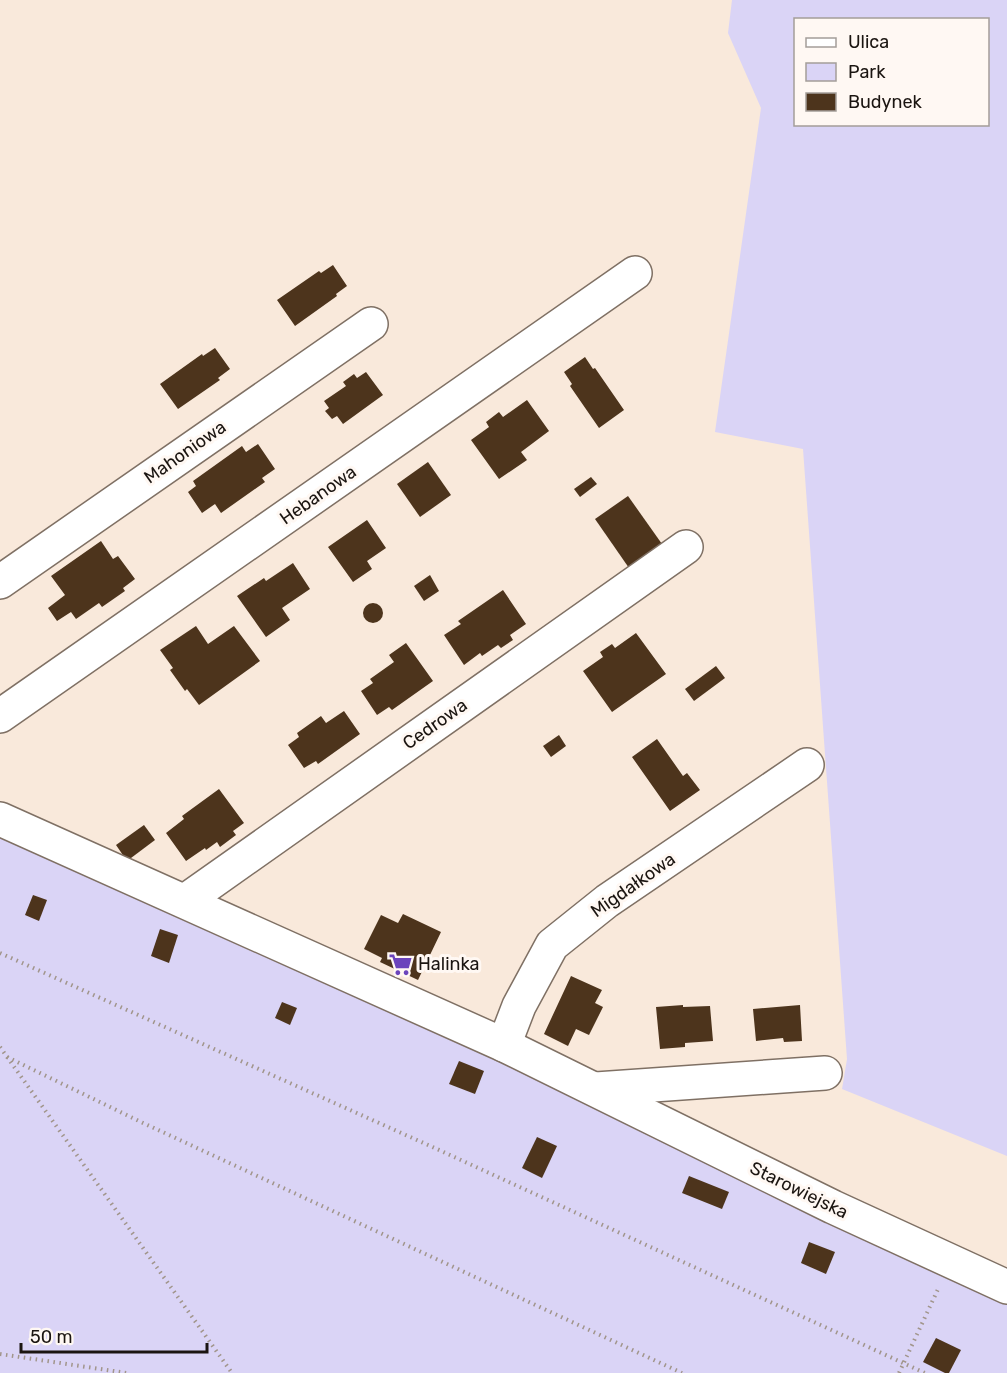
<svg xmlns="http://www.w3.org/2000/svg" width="1007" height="1373" font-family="Rubik,sans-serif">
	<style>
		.green { fill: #dad4f6; fill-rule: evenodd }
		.building { fill: #4d341c }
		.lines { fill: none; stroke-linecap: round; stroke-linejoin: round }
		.minor-casing { stroke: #7f7064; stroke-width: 36 }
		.path { stroke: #a1958b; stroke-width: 4; stroke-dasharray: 1.5 4.5; stroke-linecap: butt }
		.minor { stroke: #fff; stroke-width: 33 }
		.labels { text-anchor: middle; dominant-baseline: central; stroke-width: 6; stroke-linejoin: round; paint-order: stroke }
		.street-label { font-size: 18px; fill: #1b1511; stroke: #fff8f3 }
		.poi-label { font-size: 18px; fill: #1b1511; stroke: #fff8f3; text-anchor: start }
	</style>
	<rect width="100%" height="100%" fill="#f9e9db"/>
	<!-- green -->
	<g class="green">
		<path d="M732 0H1007V1156L842 1089 847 1059 803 449 715 432 761 108 728 33ZM796 20H988V124H796Z"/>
		<polygon points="0,820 1007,1272 1007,1373 0,1373"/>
	</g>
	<!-- building -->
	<g class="building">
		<polygon points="333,265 347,286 336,294 337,296 295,326 277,300 319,271 321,273"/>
		<polygon points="215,348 230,369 218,378 220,380 178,409 160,384 202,354 203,356"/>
		<polygon points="585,357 593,369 595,368 624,410 599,428 570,386 572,384 564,372"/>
		<polygon points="366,372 383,395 343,424 337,416 332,419 325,411 329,408 324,401 346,386 343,382 354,374 357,378"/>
		<polygon points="527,400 549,431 521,452 527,460 499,479 471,440 489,427 486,422 499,412 503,417"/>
		<polygon points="258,444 275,469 262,478 265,482 221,513 215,504 202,513 188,492 196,486 193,481 242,446 246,452"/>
		<polygon points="428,462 451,495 420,517 397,484"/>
		<polygon points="591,477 597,484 580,497 574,489"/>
		<polygon points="628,496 662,544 629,568 595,519"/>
		<polygon points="367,520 386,548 367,561 372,569 353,582 328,547"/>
		<polygon points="101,541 113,559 118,556 135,579 123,588 125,591 102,607 99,603 76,619 71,612 57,621 48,608 65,595 51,576"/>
		<polygon points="293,563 310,589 282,608 290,620 266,637 237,596 264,578 266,581"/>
		<polygon points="430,575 439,591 424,601 414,586"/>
		<polygon points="503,590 526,624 510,635 513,640 501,648 498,645 482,656 480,653 464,665 444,635 461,624 458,621"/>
		<circle cx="373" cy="613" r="10"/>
		<polygon points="196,626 208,644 234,626 260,661 199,705 187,689 185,691 170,670 173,668 160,650"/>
		<polygon points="636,633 666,674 612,712 583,671 603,657 600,652 612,644 615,648"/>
		<polygon points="406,643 433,681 392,710 389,707 377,715 361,691 373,683 370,679 394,662 389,655"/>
		<polygon points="716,666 725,678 694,701 685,689"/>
		<polygon points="344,711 360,734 318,764 316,761 304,768 288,745 299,737 297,733 321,716 326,723"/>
		<polygon points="559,735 566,746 551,757 543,746"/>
		<polygon points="657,739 683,776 687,773 700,790 670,811 632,757"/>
		<polygon points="219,789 244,823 233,831 236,835 220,847 217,842 206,850 205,848 186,861 166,833 184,819 182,816"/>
		<polygon points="144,825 155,840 127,861 116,845"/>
		<polygon points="33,895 47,900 39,921 25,915"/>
		<polygon points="403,914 441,932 418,980 380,962 382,958 364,949 381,915 398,923"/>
		<polygon points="160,929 178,935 169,963 151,956"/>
		<polygon points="571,976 602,990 595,1003 603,1007 589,1035 576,1029 568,1046 544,1034"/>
		<polygon points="282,1002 297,1008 290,1025 275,1018"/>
		<polygon points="683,1005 683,1007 710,1006 713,1041 685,1043 685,1047 660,1049 656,1007"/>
		<polygon points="800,1005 802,1041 784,1042 783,1038 756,1041 753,1009"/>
		<polygon points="459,1061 484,1071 475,1094 449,1084"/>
		<polygon points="537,1137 557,1146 542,1178 522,1168"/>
		<polygon points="689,1176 729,1192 722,1209 682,1193"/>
		<polygon points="809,1242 835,1252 826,1274 801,1263"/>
		<polygon points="936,1338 961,1350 949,1373 945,1373 923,1362"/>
	</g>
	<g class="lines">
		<defs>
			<g id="minor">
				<polyline points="0,582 371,324"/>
				<polyline points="0,716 635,273"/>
				<polyline points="0,819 504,1045 833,1207 1007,1287"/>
				<polyline points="185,901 686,547"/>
				<polyline points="504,1045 519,1006 552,945 607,901 807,765"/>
				<polyline points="596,1089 825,1073"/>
			</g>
		</defs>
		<!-- minor casing -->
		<use href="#minor" class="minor-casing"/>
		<!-- path -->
		<g class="path">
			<polyline points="0,953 437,1149 925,1373"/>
			<polyline points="0,1047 232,1373"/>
			<polyline points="7,1057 141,1122 682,1373"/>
			<polyline points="0,1354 127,1373"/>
			<polyline points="899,1373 939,1287"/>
		</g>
		<!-- minor -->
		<use href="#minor" class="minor"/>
	</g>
	<!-- icons -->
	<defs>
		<symbol id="supermarket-bare" viewBox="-9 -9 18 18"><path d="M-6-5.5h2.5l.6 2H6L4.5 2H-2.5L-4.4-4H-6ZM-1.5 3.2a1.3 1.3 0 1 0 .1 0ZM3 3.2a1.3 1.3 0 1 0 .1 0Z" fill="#6b44bc" stroke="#fff8f3" stroke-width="2.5" paint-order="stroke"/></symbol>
	</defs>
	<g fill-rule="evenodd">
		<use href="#supermarket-bare" x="384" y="948" width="33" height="33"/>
	</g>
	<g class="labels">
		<!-- street labels -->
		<g class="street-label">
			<text transform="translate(185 452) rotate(-35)">Mahoniowa</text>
			<text transform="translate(318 495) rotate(-35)">Hebanowa</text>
			<text transform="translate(435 724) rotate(-35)">Cedrowa</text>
			<text transform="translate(633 885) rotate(-35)">Migdałkowa</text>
			<text transform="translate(799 1190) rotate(26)">Starowiejska</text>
		</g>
		<!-- poi labels -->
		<g class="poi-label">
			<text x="418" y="964">Halinka</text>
		</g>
	</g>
	<!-- legend -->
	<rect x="794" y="18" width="195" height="108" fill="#fff8f3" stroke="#a49d99" stroke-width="1.5"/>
	<rect x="806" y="38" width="30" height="9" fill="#ffffff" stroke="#a49d99" stroke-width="1.5"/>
	<text x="848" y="48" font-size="18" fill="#1b1511">Ulica</text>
	<rect x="806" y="63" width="30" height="18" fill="#dad4f6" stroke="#a49d99" stroke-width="1.5"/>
	<text x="848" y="78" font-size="18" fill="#1b1511">Park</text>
	<rect x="806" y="93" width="30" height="18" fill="#4d341c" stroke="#a49d99" stroke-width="1.5"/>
	<text x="848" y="108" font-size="18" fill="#1b1511">Budynek</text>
	<!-- scale -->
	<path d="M21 1343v9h186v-9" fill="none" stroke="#1b1511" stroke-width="3"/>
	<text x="30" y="1343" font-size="18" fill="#1b1511" stroke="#fff8f3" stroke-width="4.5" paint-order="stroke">50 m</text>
</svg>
